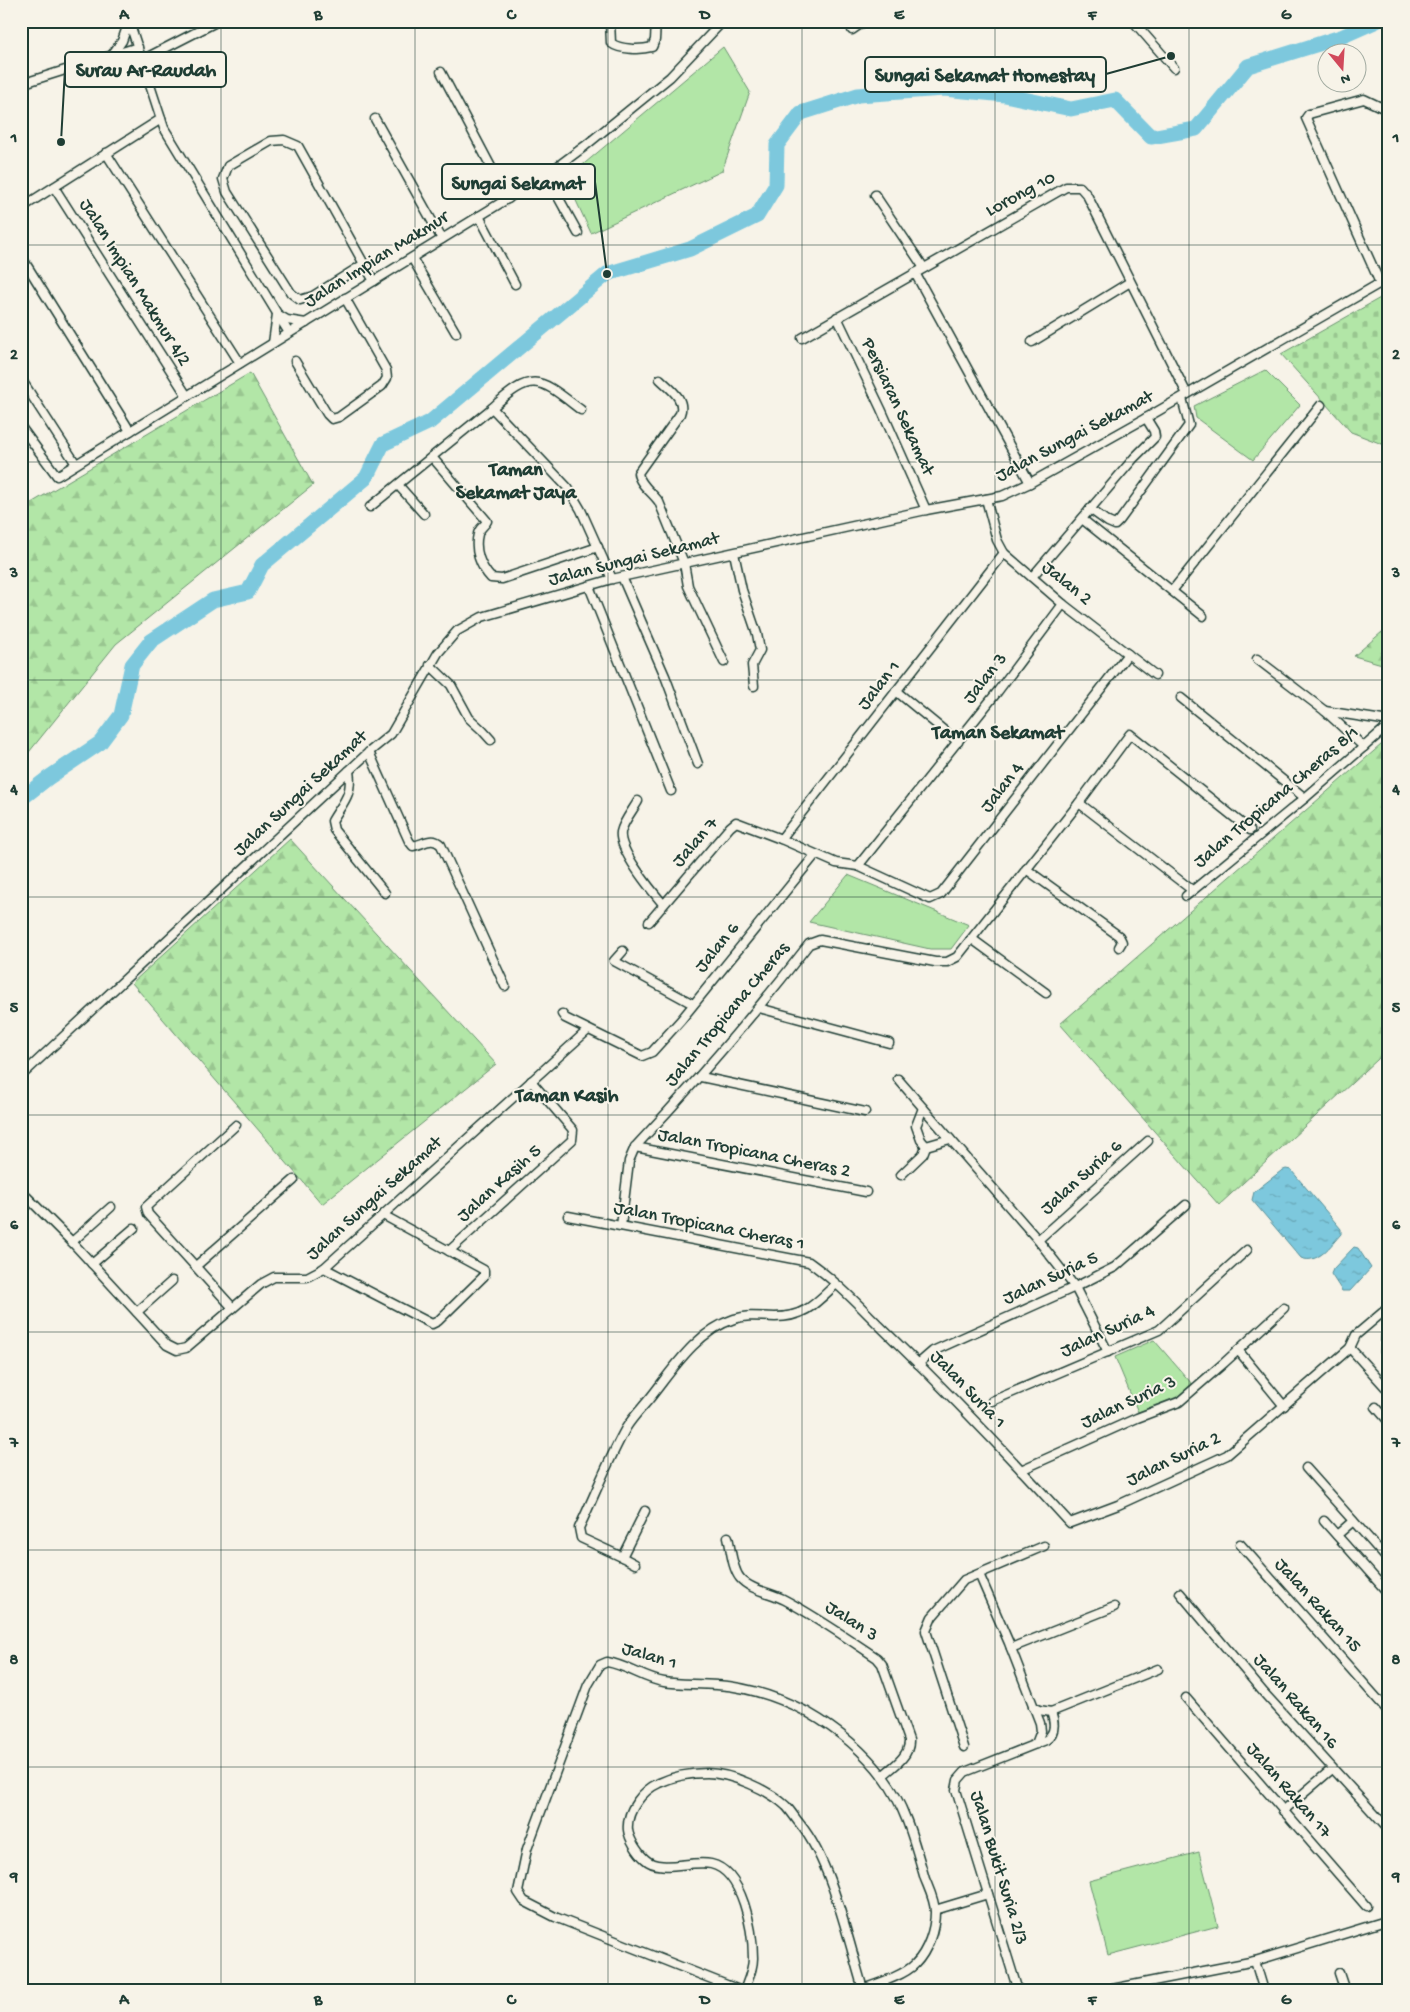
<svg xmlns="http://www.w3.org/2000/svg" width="1410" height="2012" font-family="'Gochi Hand',sans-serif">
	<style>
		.green { fill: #b2e6a7; stroke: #68926e }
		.forest { fill: url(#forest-firs); stroke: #68926e }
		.cemetery { fill: url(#cemetery-stones); stroke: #68926e }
		.water { fill: url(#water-ripples); stroke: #579099 }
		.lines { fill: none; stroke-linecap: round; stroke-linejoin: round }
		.river { stroke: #7dc8dd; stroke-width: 15 }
		.street-casing { stroke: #1f3d34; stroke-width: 11 }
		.street { stroke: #f7f3e8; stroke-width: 8 }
		.grid { fill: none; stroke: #1f3d34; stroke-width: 1; stroke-opacity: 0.55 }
		.labels { text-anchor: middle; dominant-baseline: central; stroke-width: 4; stroke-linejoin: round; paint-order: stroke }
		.street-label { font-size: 19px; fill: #1f3d34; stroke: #f7f3e8 }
		.neighbourhood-label { font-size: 20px; font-weight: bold; fill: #1f3d34; stroke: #f7f3e8 }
		.leader { fill: none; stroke: #1f3d34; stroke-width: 2 }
		.callout-dot { fill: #1f3d34; stroke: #f7f3e8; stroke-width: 2 }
		.callout { fill: #f7f3e8; stroke: #1f3d34; stroke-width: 2 }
		.callout-label { font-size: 20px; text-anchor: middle; font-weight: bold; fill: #1f3d34 }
		.neatline { fill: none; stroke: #1f3d34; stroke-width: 2 }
		.grid-label { font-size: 16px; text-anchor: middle; font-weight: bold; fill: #1f3d34 }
	</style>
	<defs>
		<pattern id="forest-firs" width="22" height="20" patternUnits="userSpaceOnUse" patternTransform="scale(1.25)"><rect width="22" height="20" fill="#b2e6a7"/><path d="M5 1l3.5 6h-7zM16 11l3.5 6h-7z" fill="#99c690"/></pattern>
		<pattern id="cemetery-stones" width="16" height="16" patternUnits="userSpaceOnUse" patternTransform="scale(1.25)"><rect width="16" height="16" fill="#b2e6a7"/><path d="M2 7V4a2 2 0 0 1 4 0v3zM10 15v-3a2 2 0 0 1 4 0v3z" fill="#99c690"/></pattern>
		<pattern id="water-ripples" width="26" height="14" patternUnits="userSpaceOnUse" patternTransform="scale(1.25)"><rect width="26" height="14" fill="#7dc8dd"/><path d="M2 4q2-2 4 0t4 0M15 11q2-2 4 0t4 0" fill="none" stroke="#66a4b4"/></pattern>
	</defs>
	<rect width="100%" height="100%" fill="#f7f3e8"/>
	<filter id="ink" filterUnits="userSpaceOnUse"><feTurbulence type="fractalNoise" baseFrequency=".02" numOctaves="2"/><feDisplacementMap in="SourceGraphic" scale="10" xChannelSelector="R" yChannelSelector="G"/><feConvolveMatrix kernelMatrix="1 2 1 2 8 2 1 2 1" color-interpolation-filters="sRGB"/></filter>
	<g filter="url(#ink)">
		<!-- green -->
		<g class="green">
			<polygon points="723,47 750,92 722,171 591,233 566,179"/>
			<polygon points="1265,370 1300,405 1253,460 1196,418 1194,406"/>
			<polygon points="848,875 969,925 951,949 930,949 809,922"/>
			<polygon points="1154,1340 1192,1384 1177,1397 1138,1412 1115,1357"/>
			<polygon points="1199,1852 1218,1926 1108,1955 1089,1881"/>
		</g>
		<!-- forest -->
		<g class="forest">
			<polygon points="250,373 313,485 116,644 21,762 21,509"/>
			<polygon points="1389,626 1389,666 1354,656"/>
			<polygon points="1389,738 1389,1049 1219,1205 1060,1024"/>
			<polygon points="290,839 496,1064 322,1204 132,983"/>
		</g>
		<!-- cemetery -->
		<polygon class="cemetery" points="1389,293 1389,445 1382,444 1351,432 1281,354"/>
		<!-- water -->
		<g class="water">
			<path d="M1286 1169 1291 1170 1341 1229V1234C1331 1245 1318 1265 1301 1258L1252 1200 1254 1192 1281 1171Z"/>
			<polygon points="1354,1247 1358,1248 1371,1268 1350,1291 1342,1291 1331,1274 1333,1269"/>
		</g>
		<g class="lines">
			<!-- river -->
			<polyline class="river" points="21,799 48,778 100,743 121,715 132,665 151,641 213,600 248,592 262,565 366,478 383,444 430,422 607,274 690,249 757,216 776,185 777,145 801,113 858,95 944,89 1005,95 1071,109 1115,100 1151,137 1196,129 1248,66 1341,37 1377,21"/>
			<defs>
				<g id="street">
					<polyline points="129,21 164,128 289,333"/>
					<polyline points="129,21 122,41 112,55 131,60 144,69"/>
					<path d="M610 21 611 43C620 50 641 50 652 47L655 40 656 21"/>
					<polyline points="1133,21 1174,68"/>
					<polyline points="852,30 865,21"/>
					<polyline points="142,60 218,21"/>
					<polyline points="441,72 508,199"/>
					<polyline points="21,84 138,47"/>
					<polyline points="375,119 442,239"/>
					<polyline points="106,153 240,363"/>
					<polyline points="546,175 578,233"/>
					<polyline points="54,187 187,396"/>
					<polyline points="875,195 924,268"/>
					<polyline points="21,208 161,119"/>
					<polyline points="479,216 515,284"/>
					<polyline points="21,256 130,431"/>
					<polyline points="412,258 456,333"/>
					<polyline points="364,264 313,296 300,300 291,293 227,192 223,179 228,166 271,141 284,140 298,146 364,264 374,281"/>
					<polyline points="915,273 1030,483"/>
					<polyline points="1380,283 1306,118 1309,114 1364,99 1385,109 1389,121"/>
					<polyline points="837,317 881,409 926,510"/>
					<polyline points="802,338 1066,187 1080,187 1087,195 1187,394"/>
					<polyline points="1032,342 1130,282"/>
					<polyline points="273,343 277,314 287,320 306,323"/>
					<polyline points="295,361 327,414 332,419 339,417 382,386 387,378 386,370 345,298"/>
					<polyline points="21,379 76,464"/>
					<path d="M660 379C670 389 686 399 680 414L638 473C639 484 653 493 659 502L684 563 688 586 724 662"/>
					<path d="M492 408C534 369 540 379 581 410"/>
					<polyline points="21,427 57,476 62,473 546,175 585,146 670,77 723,21"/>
					<path d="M432 457 487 521C485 526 479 528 478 534 474 550 480 566 491 578L502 579 598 547"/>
					<polyline points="398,485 424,514"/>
					<polyline points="986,499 997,540 1004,553 1063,604 1155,675"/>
					<polyline points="370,507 492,408 568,488 581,510 612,579"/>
					<polyline points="1090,509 1108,522 1115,525 1120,520 1189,425 1182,398"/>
					<polyline points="1082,519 1203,616"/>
					<polyline points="734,553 742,590 757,634 760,650 752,665 754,686"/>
					<polyline points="622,577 665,676 698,764"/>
					<polyline points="1032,577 1134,458 1155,437 1154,431 1146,418"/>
					<polyline points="589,586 671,791"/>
					<polyline points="1172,591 1321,405"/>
					<polyline points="1257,659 1325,711 1364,747"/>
					<polyline points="430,665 451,685 469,718 482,730 491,740"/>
					<polyline points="896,691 958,742"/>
					<polyline points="1181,698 1305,798"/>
					<polyline points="1325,711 1389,721"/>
					<path d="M369 752 409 841 413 846C424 844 432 836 441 845L505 986"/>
					<path d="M349 771C353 795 343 802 332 821L334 830 385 893"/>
					<path d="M638 801C633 810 623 822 621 832 618 850 652 891 663 904"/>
					<polyline points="1079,803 1192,890"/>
					<polyline points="781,839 1004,553"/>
					<polyline points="858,866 998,691 1063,604"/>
					<polyline points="1026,869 1119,936 1122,942 1119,947"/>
					<polyline points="1186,896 1305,798 1389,725"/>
					<polyline points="649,922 730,827 736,822 781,839 836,863 858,866 930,899 941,894 1128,654"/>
					<polyline points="972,939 1046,993"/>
					<polyline points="623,951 614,961 693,1004"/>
					<polyline points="759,1008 889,1043"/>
					<polyline points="562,1014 565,1018 642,1056 652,1052 681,1020 815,855"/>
					<polyline points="21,1076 369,752 391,734 438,653 457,631 482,617 612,579 926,510 1002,496 1030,483 1146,418 1389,278"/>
					<polyline points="701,1077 865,1112"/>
					<polyline points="898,1079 1038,1240 1075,1287 1108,1352"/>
					<polyline points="923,1108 916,1126 921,1140 926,1146 950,1139"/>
					<polyline points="635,1147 866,1192"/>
					<polyline points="901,1175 923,1154 926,1146"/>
					<polyline points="21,1191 72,1242 167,1345 177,1350 186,1348 261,1284 274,1277 307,1277 324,1268 588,1030"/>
					<path d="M568 1216 809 1262C839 1283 864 1311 890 1336 952 1396 1012 1459 1070 1523L1118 1505 1227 1455 1350 1348 1356 1335 1389 1307"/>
					<path d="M621 1226 629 1161 635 1147C696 1082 754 1015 809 944L820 940 935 962H947L957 957 1079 803 1130 734 1250 830"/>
					<polyline points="1038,1240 1148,1141"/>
					<polyline points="72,1242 111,1207"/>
					<polyline points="449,1251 572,1140 573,1130 531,1081"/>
					<polyline points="92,1264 134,1228"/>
					<polyline points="196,1266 294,1180"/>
					<polyline points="324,1268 432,1324 438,1321 484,1276 484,1270 383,1215"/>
					<polyline points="233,1308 148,1214 146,1207 236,1125"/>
					<polyline points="137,1312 172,1281"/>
					<polyline points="1386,1335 1385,1352 1389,1356"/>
					<polyline points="1350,1348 1389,1391"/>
					<polyline points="1238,1350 1284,1406"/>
					<polyline points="918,1364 933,1351 1075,1287 1115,1267 1186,1205"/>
					<polyline points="992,1401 1159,1330 1247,1250"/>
					<polyline points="1376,1407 1389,1422"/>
					<polyline points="1306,1468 1389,1561"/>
					<polyline points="1021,1470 1137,1418 1179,1402 1224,1363 1284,1308"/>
					<path d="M645 1511 622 1557 581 1538 579 1528C595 1495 608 1460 626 1428 632 1418 642 1408 650 1398 673 1369 697 1331 734 1319 750 1314 760 1317 775 1317 805 1317 816 1303 836 1284"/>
					<polyline points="1324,1521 1389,1594"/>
					<polyline points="1337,1535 1353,1521"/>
					<path d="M728 1537C731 1549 732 1568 740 1578 750 1590 772 1593 785 1600 817 1617 847 1638 877 1658L882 1664 909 1740C910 1756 894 1766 882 1776"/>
					<polyline points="1240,1544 1389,1712"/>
					<polyline points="622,1557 635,1564"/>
					<polyline points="979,1574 1009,1643 1040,1723 1041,1731 1036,1744"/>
					<polyline points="1180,1593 1264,1693 1389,1830"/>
					<polyline points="1011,1648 1114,1607"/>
					<polyline points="1186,1698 1366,1906"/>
					<polyline points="1033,1707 1039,1710 1051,1712 1158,1669"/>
					<polyline points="964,1747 926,1631 932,1617 964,1580 1044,1546"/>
					<polyline points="1283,1811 1332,1769"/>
					<polyline points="935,1910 988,1894"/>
					<polyline points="1255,1961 1264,1991"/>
					<polyline points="1339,1973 1345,1991"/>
					<path d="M742 1991 555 1917 524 1901 518 1892 527 1849 588 1685 600 1665 607 1662C627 1665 644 1679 664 1682 681 1685 699 1683 717 1685 749 1687 778 1697 807 1712 835 1728 864 1751 884 1778 906 1807 915 1845 925 1879 929 1889 935 1901 935 1912 935 1929 928 1951 915 1964 904 1976 873 1985 857 1991"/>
					<path d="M744 1991C748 1980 753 1970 753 1958 753 1931 743 1871 711 1864 691 1860 659 1873 645 1859 638 1853 629 1839 628 1830 626 1811 643 1790 659 1783 674 1776 691 1773 707 1773 731 1773 769 1790 786 1806 791 1811 795 1818 800 1824 832 1863 848 1940 863 1989"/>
					<polyline points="1004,1991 1017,1987"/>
					<path d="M1018 1991 956 1790 958 1780 965 1772 1046 1740C1056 1733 1055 1723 1051 1712"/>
					<polyline points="1102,1991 1255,1961 1389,1920"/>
				</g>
			</defs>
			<!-- street casing -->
			<use href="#street" class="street-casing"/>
			<!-- street -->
			<use href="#street" class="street"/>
		</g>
	</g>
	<!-- grid -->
	<path class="grid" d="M221 21V1991M415 21V1991M608 21V1991M802 21V1991M995 21V1991M1189 21V1991M21 245H1389M21 462H1389M21 680H1389M21 897H1389M21 1115H1389M21 1332H1389M21 1550H1389M21 1767H1389"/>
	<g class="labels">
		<!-- street labels -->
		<g class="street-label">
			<text transform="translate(1021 195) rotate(-28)">Lorong 10</text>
			<text transform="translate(377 260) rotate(-32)">Jalan Impian Makmur</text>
			<text transform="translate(134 283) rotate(58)">Jalan Impian Makmur 4/2</text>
			<text transform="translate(897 407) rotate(65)">Persiaran Sekamat</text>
			<text transform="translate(1075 437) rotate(-28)">Jalan Sungai Sekamat</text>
			<text transform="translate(634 560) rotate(-14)">Jalan Sungai Sekamat</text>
			<text transform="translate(1066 584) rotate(39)">Jalan 2</text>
			<text transform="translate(986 679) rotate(-52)">Jalan 3</text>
			<text transform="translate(880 686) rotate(-52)">Jalan 1</text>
			<text transform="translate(1003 788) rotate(-52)">Jalan 4</text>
			<text transform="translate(301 794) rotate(-43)">Jalan Sungai Sekamat</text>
			<text transform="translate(1277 798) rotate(-40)">Jalan Tropicana Cheras 8/1</text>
			<text transform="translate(696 843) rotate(-49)">Jalan 7</text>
			<text transform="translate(718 948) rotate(-51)">Jalan 6</text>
			<text transform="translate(728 1015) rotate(-50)">Jalan Tropicana Cheras</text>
			<text transform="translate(754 1154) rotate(11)">Jalan Tropicana Cheras 2</text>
			<text transform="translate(1082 1178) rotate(-42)">Jalan Suria 6</text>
			<text transform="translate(500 1184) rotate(-42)">Jalan Kasih 5</text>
			<text transform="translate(375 1199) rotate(-42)">Jalan Sungai Sekamat</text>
			<text transform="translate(709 1227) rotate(11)">Jalan Tropicana Cheras 1</text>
			<text transform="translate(1051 1279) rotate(-25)">Jalan Suria 5</text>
			<text transform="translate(1108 1332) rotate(-25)">Jalan Suria 4</text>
			<text transform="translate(967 1390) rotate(46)">Jalan Suria 1</text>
			<text transform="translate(1129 1403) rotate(-25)">Jalan Suria 3</text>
			<text transform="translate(1174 1460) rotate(-26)">Jalan Suria 2</text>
			<text transform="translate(1317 1606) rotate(48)">Jalan Rakan 15</text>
			<text transform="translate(851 1622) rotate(33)">Jalan 3</text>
			<text transform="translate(649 1657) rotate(17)">Jalan 1</text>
			<text transform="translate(1295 1702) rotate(49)">Jalan Rakan 16</text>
			<text transform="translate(1288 1791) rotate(49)">Jalan Rakan 17</text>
			<text transform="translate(998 1868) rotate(73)">Jalan Bukit Suria 2/3</text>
		</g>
		<!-- neighbourhood labels -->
		<g class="neighbourhood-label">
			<text x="516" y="471">Taman<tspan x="516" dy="23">Sekamat Jaya</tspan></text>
			<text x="998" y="734">Taman Sekamat</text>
			<text x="567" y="1097">Taman Kasih</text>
		</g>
	</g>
	<!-- callouts -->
	<path class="leader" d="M61 142L65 69M1171 56L1106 74M607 274L595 182"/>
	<g class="callout-dot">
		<circle cx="61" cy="142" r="5"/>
		<circle cx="1171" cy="56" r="5"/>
		<circle cx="607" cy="274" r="5"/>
	</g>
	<g class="callout">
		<rect x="65" y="52" width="161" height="35" rx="5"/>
		<rect x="865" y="57" width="241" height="35" rx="5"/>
		<rect x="442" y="164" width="153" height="35" rx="5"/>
	</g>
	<g class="callout-label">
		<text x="146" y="76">Surau Ar-Raudah</text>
		<text x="985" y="81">Sungai Sekamat Homestay</text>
		<text x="518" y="189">Sungai Sekamat</text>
	</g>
	<!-- margin -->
	<rect width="1410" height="2012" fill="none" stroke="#f7f3e8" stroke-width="55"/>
	<!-- north arrow -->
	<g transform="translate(1342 68) rotate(162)"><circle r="24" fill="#f7f3e8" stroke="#a1aaa0"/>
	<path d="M0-4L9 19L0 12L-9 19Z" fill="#d1495b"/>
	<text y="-8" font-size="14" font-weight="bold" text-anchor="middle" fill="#1f3d34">N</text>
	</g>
	<rect x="28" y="28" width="1354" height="1956" class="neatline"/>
	<g class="grid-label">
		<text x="124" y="19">A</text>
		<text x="318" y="19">B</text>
		<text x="511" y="19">C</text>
		<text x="705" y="19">D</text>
		<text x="899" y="19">E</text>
		<text x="1092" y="19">F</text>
		<text x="1286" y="19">G</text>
		<text x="14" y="142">1</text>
		<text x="1396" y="142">1</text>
		<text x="14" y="359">2</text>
		<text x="1396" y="359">2</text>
		<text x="14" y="577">3</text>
		<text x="1396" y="577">3</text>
		<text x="14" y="794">4</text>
		<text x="1396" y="794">4</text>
		<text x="14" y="1012">5</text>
		<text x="1396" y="1012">5</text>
		<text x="14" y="1229">6</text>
		<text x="1396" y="1229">6</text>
		<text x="14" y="1447">7</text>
		<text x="1396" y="1447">7</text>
		<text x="14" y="1664">8</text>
		<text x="1396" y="1664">8</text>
		<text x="14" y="1881">9</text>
		<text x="1396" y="1881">9</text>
		<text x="124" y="2004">A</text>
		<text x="318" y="2004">B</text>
		<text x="511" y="2004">C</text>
		<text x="705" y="2004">D</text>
		<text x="899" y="2004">E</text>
		<text x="1092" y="2004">F</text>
		<text x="1286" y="2004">G</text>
	</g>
</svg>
